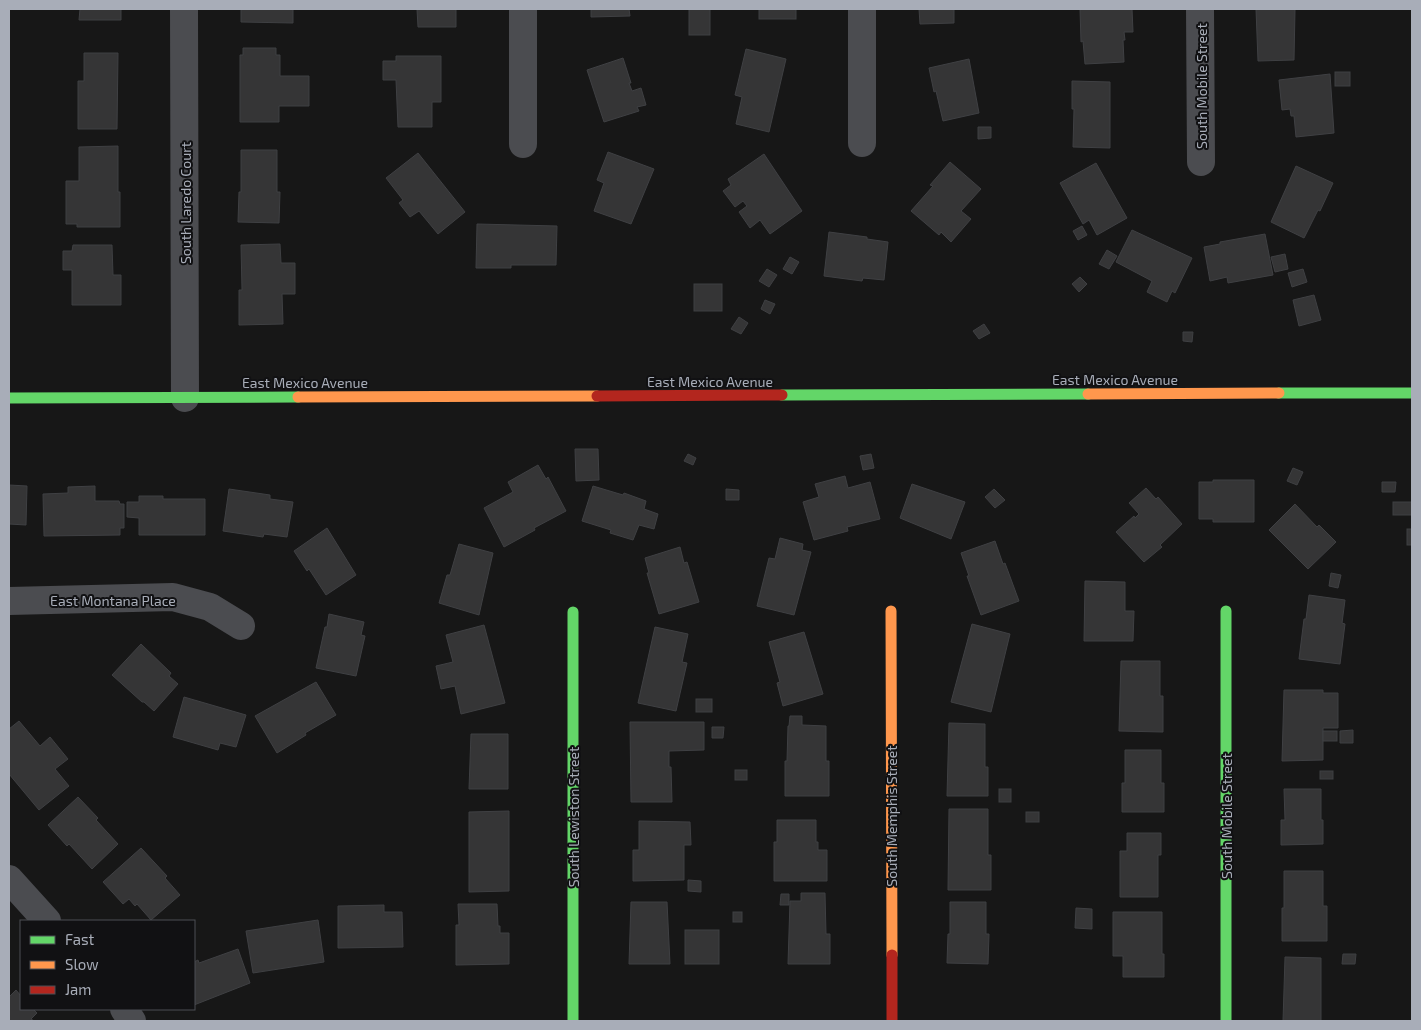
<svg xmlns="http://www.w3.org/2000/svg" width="1421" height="1030" font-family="'Exo 2',sans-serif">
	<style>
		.building { fill: #353536; stroke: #3f4043 }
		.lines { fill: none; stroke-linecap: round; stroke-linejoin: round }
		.street { stroke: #4b4c50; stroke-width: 28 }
		.fast { stroke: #63d668; stroke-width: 11 }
		.slow { stroke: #ff974d; stroke-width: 11 }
		.jam { stroke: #b3261e; stroke-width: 11 }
		.labels { text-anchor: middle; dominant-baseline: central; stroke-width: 4; stroke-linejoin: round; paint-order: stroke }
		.street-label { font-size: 14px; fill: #a8adb8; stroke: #111113 }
	</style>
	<rect width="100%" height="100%" fill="#171717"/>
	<!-- building -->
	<g class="building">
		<polygon points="80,9 121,9 121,20 79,20"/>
		<polygon points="241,9 293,9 293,23 241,22"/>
		<polygon points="417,9 456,9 456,27 418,27"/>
		<polygon points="591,9 629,9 630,16 591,17"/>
		<rect x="689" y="9" width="21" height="26"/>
		<rect x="759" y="9" width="37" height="10"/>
		<polygon points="919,9 954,9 954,23 920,24"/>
		<polygon points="1080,9 1132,9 1133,32 1124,32 1125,40 1123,40 1124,62 1085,64 1083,41 1081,42"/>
		<polygon points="1256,9 1295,9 1294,60 1258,61"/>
		<polygon points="243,48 276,48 276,55 280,55 280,76 309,76 309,106 279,106 279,122 240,122 240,55 243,55"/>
		<polygon points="746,49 786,59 769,132 736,124 742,97 735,95"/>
		<polygon points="84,53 118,53 117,129 78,129 78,81 84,81"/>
		<polygon points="396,56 441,56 441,102 432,102 432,127 398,127 396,80 383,80 383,61 396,61"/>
		<polygon points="623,58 631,83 629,83 632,91 641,88 646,105 637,107 639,111 604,122 587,70"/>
		<polygon points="969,59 979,113 943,121 936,91 934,92 929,68"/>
		<rect x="1335" y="72" width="15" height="14"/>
		<polygon points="1330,74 1334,133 1296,137 1294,116 1291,116 1290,109 1282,110 1279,80"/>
		<polygon points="1072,81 1110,82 1110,148 1073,147 1074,109 1072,109"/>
		<polygon points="978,127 991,127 991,138 978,139"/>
		<polygon points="118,146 118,192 120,192 120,227 77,227 77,224 66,224 66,181 79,181 79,147"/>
		<polygon points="241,150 277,150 277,192 280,192 279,223 238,222 239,192 241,192"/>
		<polygon points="608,152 654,169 631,224 594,211 604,183 597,180"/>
		<polygon points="418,153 465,212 438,234 419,211 410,217 399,203 403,200 386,178"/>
		<polygon points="764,154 802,211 770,234 760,220 750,228 739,212 747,206 743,201 735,207 723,191 731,185 728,179"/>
		<polygon points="950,162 981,189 961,211 971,219 951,242 941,232 939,235 911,211 933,186 930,185"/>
		<polygon points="1096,163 1127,218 1097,235 1089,220 1083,224 1060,183"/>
		<polygon points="1296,166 1333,183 1320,211 1318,210 1304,238 1271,222"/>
		<polygon points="477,224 557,226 556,265 511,265 511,268 476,268"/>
		<polygon points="1082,226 1087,235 1078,240 1073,231"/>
		<polygon points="1132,230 1192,258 1175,293 1172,291 1167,302 1147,292 1152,281 1116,262"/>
		<polygon points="829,232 867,237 867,239 888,242 884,280 863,278 862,281 824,276"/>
		<polygon points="1265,234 1273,275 1228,283 1227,277 1210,281 1204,247 1220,244 1220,242"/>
		<polygon points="280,244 281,263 295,263 295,294 282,294 283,324 239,325 239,290 242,290 241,245"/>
		<polygon points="73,245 112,245 113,275 121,275 121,305 72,305 72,270 63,270 63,251 72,251"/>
		<polygon points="1107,250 1117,256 1109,269 1099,264"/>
		<polygon points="1285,254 1288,269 1275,272 1271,257"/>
		<polygon points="790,257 799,262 792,274 783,269"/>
		<polygon points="767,269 777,275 769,287 759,281"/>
		<polygon points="1303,269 1307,282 1292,287 1288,273"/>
		<polygon points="1080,277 1087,284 1079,292 1072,284"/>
		<rect x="694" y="284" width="28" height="27"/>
		<polygon points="1314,295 1321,320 1299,326 1293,300"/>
		<polygon points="765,300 775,304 770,314 761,309"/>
		<polygon points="739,317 748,323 741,334 731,329"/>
		<polygon points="984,324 990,333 979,339 973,331"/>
		<polygon points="1183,332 1193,332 1192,342 1183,341"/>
		<polygon points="575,449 598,449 599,480 576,481"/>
		<polygon points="688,454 696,458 693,465 684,461"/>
		<polygon points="871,454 874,468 863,470 860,456"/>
		<polygon points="538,465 546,479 548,477 566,511 534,528 535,530 504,547 484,508 513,492 508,482"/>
		<polygon points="1293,468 1303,472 1297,485 1287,481"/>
		<polygon points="845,476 848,488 870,482 880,519 847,527 848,531 814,540 803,502 819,497 815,484"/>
		<polygon points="1213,480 1254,480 1254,522 1213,522 1213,519 1199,519 1199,482 1213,482"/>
		<polygon points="1382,482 1396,482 1395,492 1382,492"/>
		<polygon points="912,484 965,502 951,539 900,518"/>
		<polygon points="9,485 27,486 26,525 9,524"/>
		<polygon points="95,486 95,501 119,501 120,504 124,504 124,528 120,528 120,535 44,536 43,494 68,493 68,487"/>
		<polygon points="593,486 623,495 624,493 646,501 644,509 658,514 654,529 639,525 633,540 610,533 611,530 582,521"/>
		<polygon points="1146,488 1156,499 1158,497 1182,524 1160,545 1162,547 1144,562 1116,532 1134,516 1135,518 1139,514 1129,503"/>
		<polygon points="229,489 270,495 270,499 293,502 287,537 264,534 263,537 223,531"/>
		<polygon points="726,489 739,490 739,500 726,500"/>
		<polygon points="994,489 1005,500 995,508 985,497"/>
		<polygon points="139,496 163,496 163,499 205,499 205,535 139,535 139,518 127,517 127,502 139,502"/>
		<rect x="1393" y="502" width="19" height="13"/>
		<polygon points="1295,504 1317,527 1319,525 1336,542 1308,569 1269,530"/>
		<polygon points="327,528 356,575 326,595 309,569 307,571 294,551"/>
		<rect x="1407" y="529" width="5" height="16"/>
		<polygon points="780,538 803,544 802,550 811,552 794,615 757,606 769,558 775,559"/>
		<polygon points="995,541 1003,564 1005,563 1019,601 981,615 967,576 969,576 961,553"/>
		<polygon points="459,544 493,553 479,615 439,603 447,575 450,575"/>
		<polygon points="680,547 684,563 687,562 699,602 659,614 647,573 649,573 645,558"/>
		<polygon points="1331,573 1341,575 1338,588 1329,586"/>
		<polygon points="1085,581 1125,582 1125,611 1134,611 1133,641 1084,641"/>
		<polygon points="1309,595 1345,600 1342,623 1345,624 1340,664 1299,659 1304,619 1306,619"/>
		<polygon points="329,614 364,622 361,635 365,636 356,676 316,668 325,627 327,627"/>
		<polygon points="972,624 1010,634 991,712 951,702"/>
		<polygon points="484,625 505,703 461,714 455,686 441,689 436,666 453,662 446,635"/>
		<polygon points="655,627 688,634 682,662 687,663 676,711 638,703"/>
		<polygon points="804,632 823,694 783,706 777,683 780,682 769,642"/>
		<polygon points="141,644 171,673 169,676 178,684 154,711 144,702 142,702 112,675"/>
		<polygon points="1121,661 1160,661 1160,696 1163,696 1163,732 1119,731"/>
		<polygon points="316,682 336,715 305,733 306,735 277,753 255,716"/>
		<polygon points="1284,690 1323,690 1323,693 1338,693 1338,728 1323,728 1323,760 1282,761"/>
		<polygon points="184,697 246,715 236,747 220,743 218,750 173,737"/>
		<rect x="696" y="699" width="16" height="13"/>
		<polygon points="790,716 802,716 802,725 826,726 826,761 829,761 829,796 785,796 785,761 787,761 788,726 789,726"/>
		<polygon points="19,721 40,746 50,737 68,759 55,769 69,786 39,810 9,774 9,729"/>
		<polygon points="630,722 704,722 704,750 669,751 669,767 671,767 672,802 631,802"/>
		<polygon points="949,723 985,724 985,767 988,767 988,796 947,796"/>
		<polygon points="712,727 724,727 723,738 712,738"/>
		<polygon points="1353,730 1353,743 1340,743 1340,731"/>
		<rect x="1323" y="731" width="14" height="10"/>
		<polygon points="471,734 508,734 508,789 469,789"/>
		<polygon points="1125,750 1161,750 1161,783 1164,783 1164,812 1122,812 1122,783 1125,783"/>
		<rect x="735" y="770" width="12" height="10"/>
		<rect x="1320" y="771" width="13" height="8"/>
		<rect x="999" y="789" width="12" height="13"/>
		<polygon points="1284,789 1321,789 1321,820 1323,820 1323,844 1281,845 1281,820 1285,820"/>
		<polygon points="78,797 98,818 96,820 118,844 92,869 69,844 67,846 48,825"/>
		<polygon points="949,809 988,809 988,855 991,855 991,890 948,890"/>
		<polygon points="509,811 509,891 469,892 469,812"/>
		<rect x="1026" y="812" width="13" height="10"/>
		<polygon points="777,820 816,820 816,842 818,842 818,850 827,850 827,881 774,881 774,842 777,842"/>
		<polygon points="639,821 690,822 691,845 684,845 684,880 633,881 633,850 639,850"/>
		<polygon points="1127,833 1161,833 1161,855 1158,855 1158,897 1120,897 1120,851 1127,851"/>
		<polygon points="141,848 167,876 165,878 180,895 151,920 137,904 135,906 129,899 123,904 103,882"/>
		<polygon points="1284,871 1323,871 1323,906 1327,906 1327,941 1282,941 1282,908 1284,908"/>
		<polygon points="688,880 701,881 701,892 688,891"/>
		<polygon points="801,893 825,893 826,934 830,934 830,964 788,964 790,901 801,901"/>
		<polygon points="781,894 789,894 789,905 780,905"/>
		<polygon points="631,902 667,902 670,964 629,964"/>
		<polygon points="950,902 986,902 986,934 989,934 988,964 947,963 948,934 950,934"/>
		<polygon points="458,904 497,904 498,926 500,926 500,933 509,933 509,964 456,965 456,925 459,925"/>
		<polygon points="384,905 384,912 402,912 403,947 338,948 338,906"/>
		<polygon points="1076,908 1092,909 1092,929 1075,928"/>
		<rect x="733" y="912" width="9" height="10"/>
		<polygon points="1113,912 1162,912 1162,954 1164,954 1164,977 1123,977 1123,956 1113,956"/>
		<polygon points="318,920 324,962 253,973 246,931"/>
		<rect x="685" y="930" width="34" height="34"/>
		<polygon points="238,949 250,983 194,1005 194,962 198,960 199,963"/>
		<polygon points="1343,954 1356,954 1355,964 1342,964"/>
		<polygon points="1285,957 1321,958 1321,1021 1283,1021"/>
		<polygon points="16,990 21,996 21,1009 33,1009 37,1013 31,1019 34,1021 9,1021 9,997"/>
	</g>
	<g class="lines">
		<!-- street -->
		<g class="street">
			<polyline points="184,9 185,398"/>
			<polyline points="523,9 523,144"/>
			<polyline points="862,9 862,143"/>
			<polyline points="1200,9 1201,162"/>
			<polyline points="9,601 173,597 210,607 241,626"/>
			<polyline points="9,879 47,921"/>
			<polyline points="124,1009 132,1021"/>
		</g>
		<!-- fast -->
		<g class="fast">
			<polyline points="1279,393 1412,393"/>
			<polyline points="782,395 1088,394"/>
			<polyline points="9,398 298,397"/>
			<polyline points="1226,611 1226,1021"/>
			<polyline points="573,612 573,1021"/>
		</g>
		<!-- slow -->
		<g class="slow">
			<polyline points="1088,394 1279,393"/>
			<polyline points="298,397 597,396"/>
			<polyline points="891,611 892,955"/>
		</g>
		<!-- jam -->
		<g class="jam">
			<polyline points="597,396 782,395"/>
			<polyline points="892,955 892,1021"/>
		</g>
	</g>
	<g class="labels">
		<!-- street labels -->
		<g class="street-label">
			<text transform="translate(1201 86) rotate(-90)">South Mobile Street</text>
			<text transform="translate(185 203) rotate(-90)">South Laredo Court</text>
			<text x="1115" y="379">East Mexico Avenue</text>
			<text x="710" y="381">East Mexico Avenue</text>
			<text x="305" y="382">East Mexico Avenue</text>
			<text x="113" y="600">East Montana Place</text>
			<text transform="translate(891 816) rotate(-90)">South Memphis Street</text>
			<text transform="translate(1226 816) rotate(-90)">South Mobile Street</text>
			<text transform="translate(573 817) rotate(-90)">South Lewiston Street</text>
		</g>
	</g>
	<!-- border -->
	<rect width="1421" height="1030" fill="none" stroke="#a8adb8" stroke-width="20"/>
	<!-- legend -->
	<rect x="20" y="920" width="175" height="90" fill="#111113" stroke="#4d4f55"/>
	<rect x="30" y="936" width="25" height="8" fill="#63d668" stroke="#4d4f55"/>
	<text x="65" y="945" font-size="15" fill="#a8adb8">Fast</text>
	<rect x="30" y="961" width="25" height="8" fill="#ff974d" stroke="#4d4f55"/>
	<text x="65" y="970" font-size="15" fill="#a8adb8">Slow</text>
	<rect x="30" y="986" width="25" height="8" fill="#b3261e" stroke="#4d4f55"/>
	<text x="65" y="995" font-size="15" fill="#a8adb8">Jam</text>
</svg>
